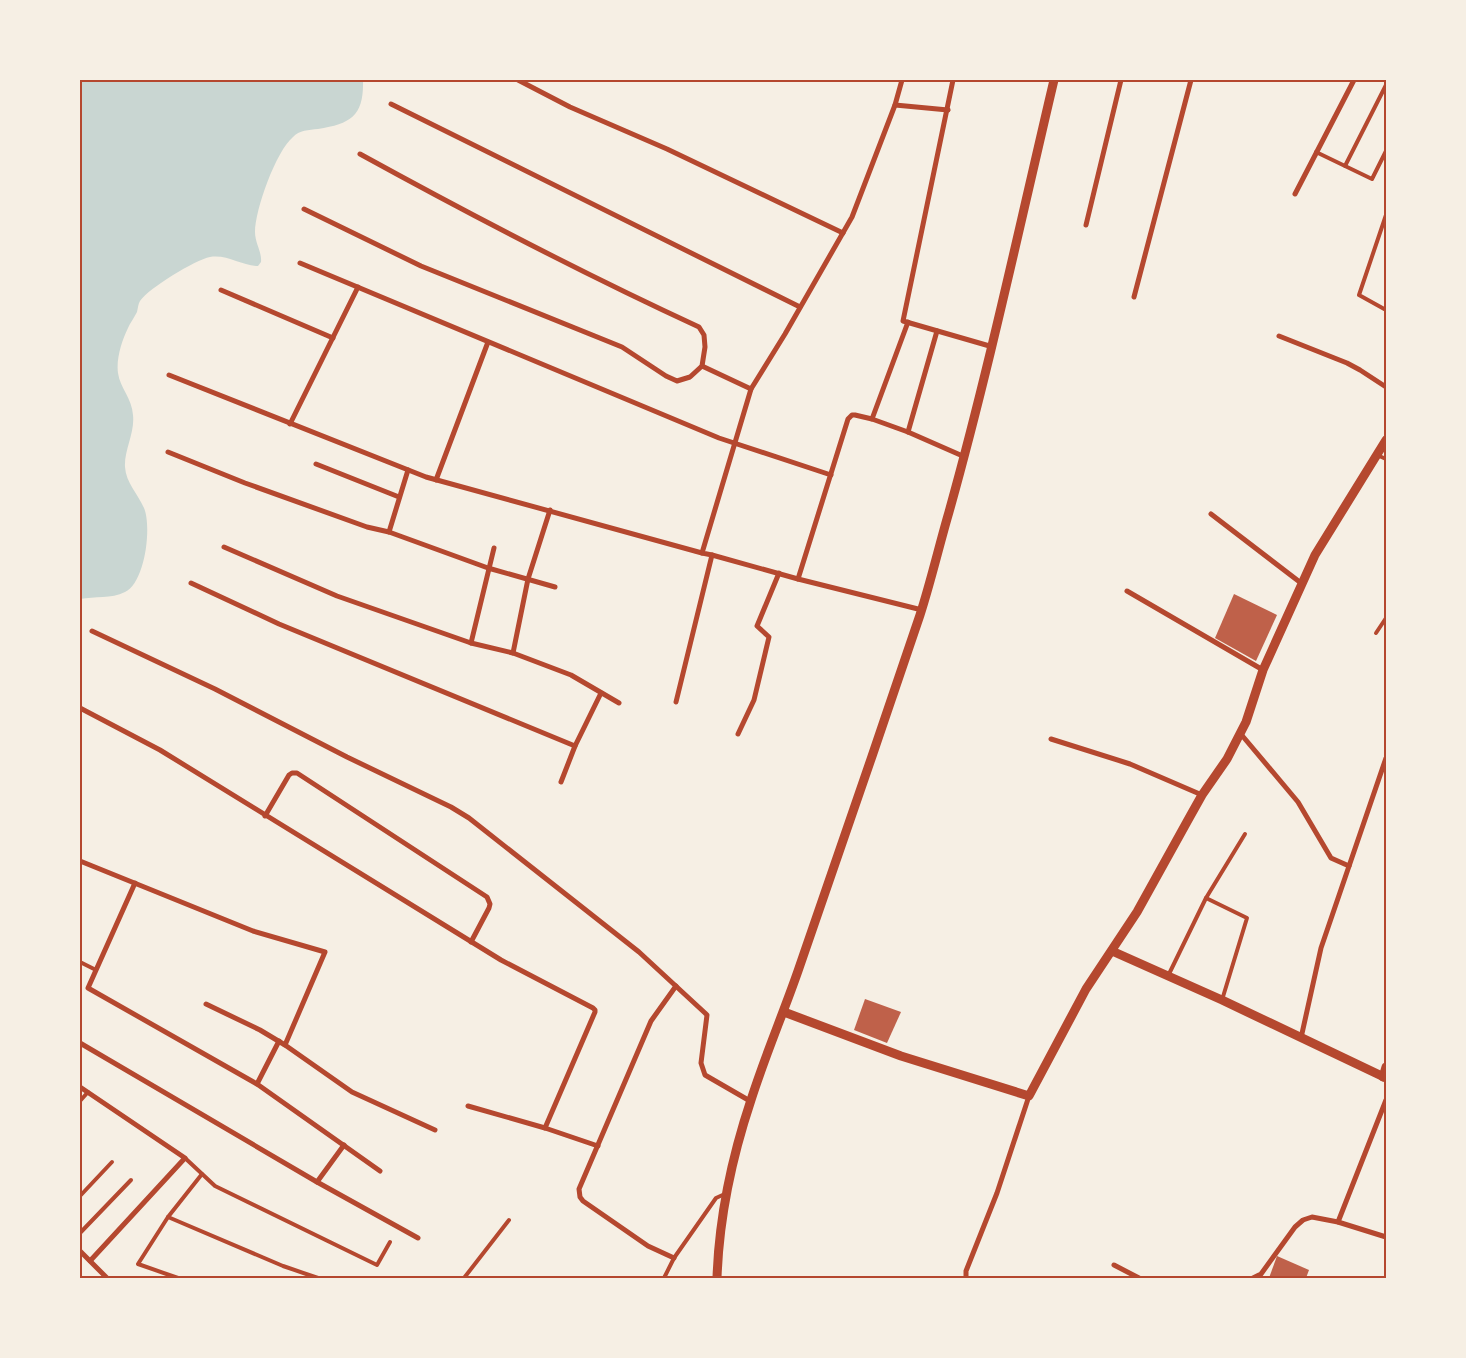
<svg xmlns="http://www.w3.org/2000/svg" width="1466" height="1358" font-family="Roboto,sans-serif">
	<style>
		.water { fill: #c9d6d2 }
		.building { fill: #bf614a }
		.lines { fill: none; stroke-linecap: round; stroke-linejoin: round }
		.service { stroke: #b5482f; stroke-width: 4 }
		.minor { stroke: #b5482f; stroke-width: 5 }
		.tertiary { stroke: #b5482f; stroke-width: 9 }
		.neatline { fill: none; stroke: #b5482f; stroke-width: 2 }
	</style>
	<rect width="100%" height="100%" fill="#f6efe4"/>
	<!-- water -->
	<path class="water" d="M80 80H363C364 115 352 124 318 129 309 130 299 130 293 137 276 151 255 210 255 232 255 243 262 252 261 262L258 266C242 266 227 254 210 257 195 260 149 288 140 301 138 304 138 308 137 312 134 318 130 323 128 328 122 340 116 359 118 373 120 388 132 398 133 415 135 433 124 450 125 467 126 483 138 494 144 508 152 527 145 583 125 592 111 599 95 596 80 599Z"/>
	<!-- building -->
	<g class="building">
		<polygon points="1234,594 1277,615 1256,661 1215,638"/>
		<polygon points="865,999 901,1012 887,1043 854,1030"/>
		<polygon points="1277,1256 1309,1270 1306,1278 1269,1278"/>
	</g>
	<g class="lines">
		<!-- service -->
		<g class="service">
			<polyline points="1316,152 1372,179 1386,151"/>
			<polyline points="1345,166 1386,85"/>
			<polyline points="1386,215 1359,295 1386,310"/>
			<polyline points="1377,455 1386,459"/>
			<polyline points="1376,633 1386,618"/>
			<polyline points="1206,898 1247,918 1222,1000"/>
			<polyline points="80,962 96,970"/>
			<polyline points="1168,976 1206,898 1245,834"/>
			<polyline points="80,1101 88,1092"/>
			<polyline points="185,1158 215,1186 377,1265 390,1242"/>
			<polyline points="80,1196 112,1162"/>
			<polyline points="168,1217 283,1266 318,1278"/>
			<polyline points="80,1233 131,1180"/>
			<polyline points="178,1278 138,1264 168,1217 202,1174"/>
			<polyline points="464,1278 509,1220"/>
			<polyline points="664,1278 674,1258 716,1198 727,1193"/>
		</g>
		<!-- minor -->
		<g class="minor">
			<polyline points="518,80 570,107 667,149 843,233"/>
			<polyline points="953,80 903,321 993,347"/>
			<polyline points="391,104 800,307"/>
			<polyline points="895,105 948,110"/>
			<polyline points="1295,194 1354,80"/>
			<path d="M304 209 421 266 622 347 666 376 677 381 690 377 702 366 705 347 704 335 699 327C584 274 471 215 360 154"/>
			<polyline points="1086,225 1121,80"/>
			<polyline points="300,263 719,438 831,475"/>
			<polyline points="221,290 333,338"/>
			<polyline points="1134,297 1191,80"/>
			<polyline points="1279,336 1347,363 1360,370 1386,387"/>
			<polyline points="702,366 751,389"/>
			<polyline points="169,375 426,477 702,553"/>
			<polyline points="872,419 908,322"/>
			<polyline points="290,424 358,287"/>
			<polyline points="908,432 937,331"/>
			<polyline points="168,452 245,483 367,527 389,532 488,568 555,587"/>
			<polyline points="316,464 399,497"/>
			<polyline points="436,480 488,342"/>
			<polyline points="1211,514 1301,583"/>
			<polyline points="389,532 408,470"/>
			<polyline points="224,547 337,596 471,643 513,653 571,675 619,703"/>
			<polyline points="712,555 798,579 922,610"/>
			<polyline points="798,579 848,419 852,415 855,415 872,419 908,432 965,457"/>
			<polyline points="191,583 279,624 575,746"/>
			<polyline points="1127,591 1263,670"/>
			<polyline points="92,631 215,689 347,757 451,807 469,818 639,952 705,1013 707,1015 701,1063 705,1075 750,1101"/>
			<polyline points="471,643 494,548"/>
			<polyline points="513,653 528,579 550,510"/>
			<polyline points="676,702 712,555 702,553 751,389 785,334 852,217 895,105 902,80"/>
			<polyline points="80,708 160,750 501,960 593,1008 595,1010 595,1012 545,1128"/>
			<polyline points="1240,733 1298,802 1331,858 1349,866"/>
			<polyline points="738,734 754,700 769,637 757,626 779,573"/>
			<polyline points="1051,739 1130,764 1202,795"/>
			<polyline points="561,782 575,746 601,693"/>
			<polyline points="265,816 289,775 292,773 297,773 487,897 490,904 489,908 471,942"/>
			<polyline points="80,861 253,931 325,952 285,1045"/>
			<polyline points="135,883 88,988 257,1084 380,1171"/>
			<polyline points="206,1004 260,1030 285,1045 352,1092 435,1130"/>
			<polyline points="1301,1038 1321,948 1386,758"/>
			<polyline points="80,1043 317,1182 418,1238"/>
			<polyline points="257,1084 279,1041"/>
			<polyline points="80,1087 185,1158 90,1261"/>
			<polyline points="468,1106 545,1128 598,1146"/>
			<polyline points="317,1182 344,1145"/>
			<polyline points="1338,1222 1386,1100"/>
			<polyline points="80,1251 107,1278"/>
			<polyline points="674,1258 648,1246 583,1201 580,1197 579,1189 651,1021 676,986"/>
			<polyline points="1114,1265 1139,1278"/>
			<polyline points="966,1278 966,1271 997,1193 1029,1096"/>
			<polyline points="1253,1278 1261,1274 1295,1227 1303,1220 1312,1217 1338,1222 1386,1237"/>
		</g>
		<!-- tertiary -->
		<g class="tertiary">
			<polyline points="1112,951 1222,1000 1386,1078"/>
			<polyline points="784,1012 901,1056 1029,1096 1086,989 1137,912 1188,820 1202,795 1227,759 1246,722 1263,670 1315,555 1386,440"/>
			<polyline points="1383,1077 1386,1067"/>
			<path d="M717 1278C719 1218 732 1157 751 1100 765 1056 783 1014 798 971 839 852 880 734 920 615 931 581 939 546 949 512 989 369 1020 224 1054 80"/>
		</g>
	</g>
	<!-- border -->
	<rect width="1466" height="1358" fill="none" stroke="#f6efe4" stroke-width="162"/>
	<rect x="81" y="81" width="1304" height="1196" class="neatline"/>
</svg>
